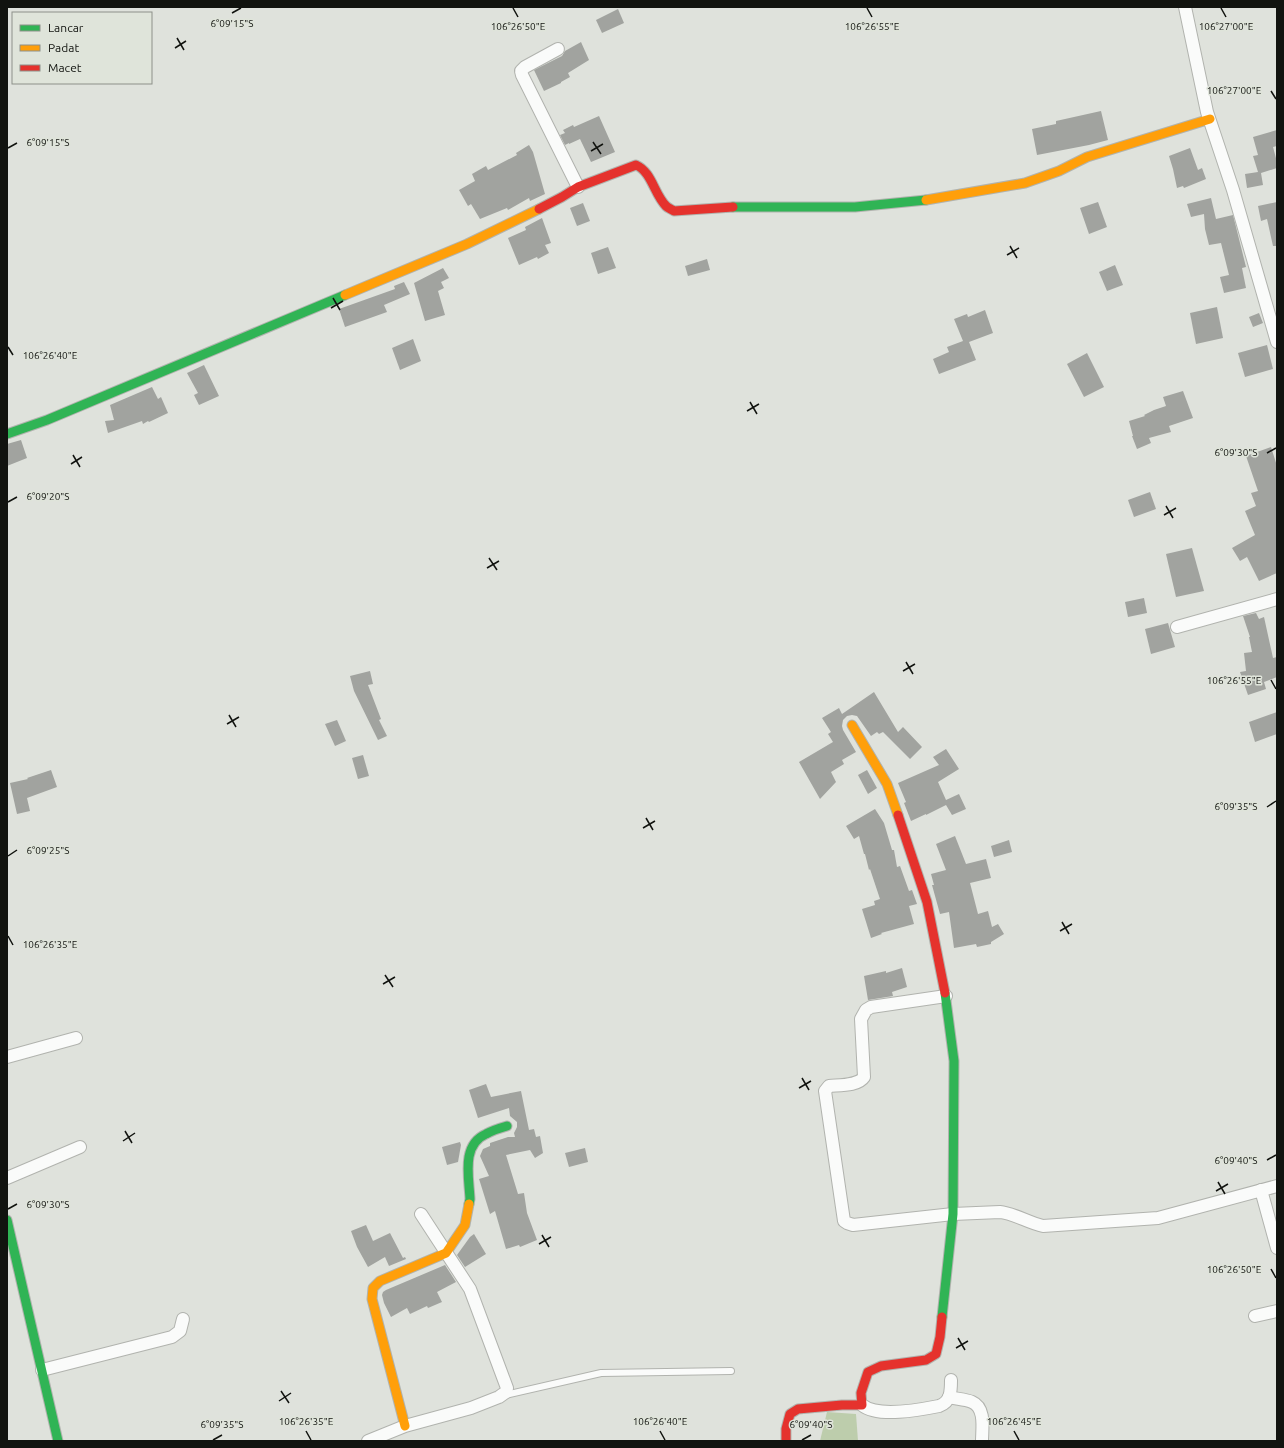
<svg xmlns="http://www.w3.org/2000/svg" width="1284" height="1448" font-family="Ubuntu,sans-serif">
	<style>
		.green { fill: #bdcdac }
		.building { fill: #a1a39f }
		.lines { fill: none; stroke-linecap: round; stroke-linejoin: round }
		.lane-casing { stroke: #b1b3ae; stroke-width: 8 }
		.street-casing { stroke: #b1b3ae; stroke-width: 14 }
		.fast-casing { stroke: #b1b3ae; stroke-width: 11 }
		.slow-casing { stroke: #b1b3ae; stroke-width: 11 }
		.jam-casing { stroke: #b1b3ae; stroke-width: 11 }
		.lane { stroke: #fafbfa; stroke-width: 6 }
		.street { stroke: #fafbfa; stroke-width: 12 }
		.fast { stroke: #30b455; stroke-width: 9 }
		.slow { stroke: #ff9f0a; stroke-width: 9 }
		.jam { stroke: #e5322d; stroke-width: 9 }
		.ticks { fill: none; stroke: #11130f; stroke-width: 1.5 }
		.ticks-label { font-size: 10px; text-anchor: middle; fill: #11130f; stroke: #dfe4da; stroke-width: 3; stroke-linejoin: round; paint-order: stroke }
	</style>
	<rect width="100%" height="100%" fill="#dfe2dc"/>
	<!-- green -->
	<polygon class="green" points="827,1412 856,1414 858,1441 820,1441"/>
	<!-- building -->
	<g class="building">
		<polygon points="618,9 624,23 602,33 596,20"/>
		<polygon points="581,42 589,60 568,73 570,77 561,82 561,83 544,91 534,70 562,56 565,51"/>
		<polygon points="1101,111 1108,140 1089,145 1037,155 1032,129 1056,124 1056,121"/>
		<polygon points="599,116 615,152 591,162 580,139 569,144 569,143 565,145 560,135 565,133 563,130 573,125 574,127"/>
		<polygon points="1277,130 1277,146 1273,147 1277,162 1277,168 1261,173 1263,185 1247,188 1245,174 1258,172 1253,156 1258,155 1253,137"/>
		<polygon points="529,145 533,152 545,194 530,201 529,198 508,210 507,208 480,219 471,204 468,206 459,190 475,181 472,174 486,166 488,170 517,155 516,153"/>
		<polygon points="1190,148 1198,170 1202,168 1206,179 1184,188 1183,186 1177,188 1173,169 1169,156"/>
		<polygon points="1211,198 1216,219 1233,215 1246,267 1242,268 1246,288 1224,293 1220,277 1229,275 1221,243 1209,245 1205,229 1204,214 1191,217 1187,204"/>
		<polygon points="1098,202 1107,227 1089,234 1080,208"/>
		<polygon points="1277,202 1277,246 1273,246 1267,219 1261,221 1258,206"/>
		<polygon points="583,203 590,221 577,226 570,208"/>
		<polygon points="542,218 551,243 545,245 549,253 538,259 537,257 519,265 508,238 526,230 525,227"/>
		<polygon points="608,247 616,268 598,274 591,253"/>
		<polygon points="707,259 710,270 688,276 685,266"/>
		<polygon points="1115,265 1123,285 1107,291 1099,272"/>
		<polygon points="443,268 449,278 441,282 444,288 438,291 445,315 425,321 414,283"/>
		<polygon points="404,282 410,294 384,305 387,312 345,327 339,309 395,289 394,286"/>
		<polygon points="1217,307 1223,338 1196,344 1190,313"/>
		<polygon points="985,310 993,333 969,342 976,360 939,374 933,359 949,352 947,347 963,341 954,319 967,314 968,317"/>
		<polygon points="1259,313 1263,323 1253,327 1249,317"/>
		<polygon points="413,339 421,361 400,370 392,348"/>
		<polygon points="1267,345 1273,369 1245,377 1238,353"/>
		<polygon points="1087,353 1104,387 1084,397 1067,364"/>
		<polygon points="204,365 219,396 199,405 194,395 198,393 187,373"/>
		<polygon points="152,387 158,399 161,397 168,413 149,422 148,421 143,424 142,421 108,433 105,421 114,420 110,405"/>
		<polygon points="1183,391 1193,418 1169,426 1171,432 1149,438 1151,443 1137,449 1132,436 1133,436 1129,421 1145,416 1144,415 1154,410 1166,406 1163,397"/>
		<polygon points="21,440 27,458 7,466 7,444"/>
		<polygon points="1271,447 1277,466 1277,573 1259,581 1247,557 1240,561 1232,548 1255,535 1245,511 1256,506 1251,493 1258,491 1246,456"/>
		<polygon points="1150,492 1156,509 1134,517 1128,500"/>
		<polygon points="1192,548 1204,591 1176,597 1166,554"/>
		<polygon points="1144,598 1147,613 1128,617 1125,602"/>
		<polygon points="1256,613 1259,619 1264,617 1273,658 1277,657 1277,677 1264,682 1266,689 1248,695 1240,672 1246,671 1244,653 1252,652 1249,637 1250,637 1243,616"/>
		<polygon points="1168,623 1175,647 1151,654 1145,629"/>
		<polygon points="370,671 373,684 368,685 381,719 379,720 387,736 378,740 354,691 350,676"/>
		<polygon points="874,692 898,732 903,727 922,747 910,759 883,732 879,734 877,732 871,736 857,716 852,715 847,716 843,720 842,726 843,730 856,752 842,760 844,764 831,772 836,782 820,799 799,762 833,742 828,734 831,732 822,718 839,708 842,714"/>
		<polygon points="1277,712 1277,734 1255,742 1249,722"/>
		<polygon points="337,720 346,741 335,746 325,724"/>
		<polygon points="946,749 959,769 938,782 946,800 959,794 966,809 952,815 946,805 926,815 926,814 911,821 904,803 906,802 898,783 939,765 933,757"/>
		<polygon points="363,755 369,776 358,779 352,758"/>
		<polygon points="51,770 57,787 27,798 30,811 17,814 10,783 28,779 27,778"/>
		<polygon points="867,770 877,788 868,794 858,775"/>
		<polygon points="875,809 884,823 892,850 894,850 897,867 900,866 909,891 912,890 917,904 909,906 914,924 881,933 882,934 871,938 862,909 875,905 874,901 880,899 870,869 869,870 865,854 864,854 859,836 854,839 846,826"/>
		<polygon points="955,836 966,864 986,859 991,878 970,883 978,914 988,911 992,927 998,924 1004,934 991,942 991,944 977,947 976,944 954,948 949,912 940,914 932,885 934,885 931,874 946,870 936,844"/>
		<polygon points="1009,840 1012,852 994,857 991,846"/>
		<polygon points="902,968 907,987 892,992 893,996 868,1000 864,976 886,971 886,973"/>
		<polygon points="486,1084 491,1097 521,1091 529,1130 534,1129 536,1137 540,1136 543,1153 535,1158 530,1150 506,1155 518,1194 524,1193 527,1213 537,1240 520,1247 519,1245 506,1249 495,1211 490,1214 480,1182 479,1179 489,1176 480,1156 483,1149 490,1146 490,1143 508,1137 515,1137 514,1133 517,1127 517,1122 510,1116 509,1108 478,1118 469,1090"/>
		<polygon points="460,1142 461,1145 458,1162 447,1165 442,1147"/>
		<polygon points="585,1148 588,1162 569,1167 565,1153"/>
		<polygon points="366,1225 373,1241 390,1233 403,1258 405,1257 406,1259 389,1266 385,1257 368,1267 357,1247 351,1231"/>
		<polygon points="474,1234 486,1254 465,1267 457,1255 470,1237"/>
		<polygon points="445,1265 456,1282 437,1292 442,1302 428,1308 427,1306 410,1314 407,1308 391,1317 384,1303 382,1295 383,1292 386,1290"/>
	</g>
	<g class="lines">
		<defs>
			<polyline id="lane" points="505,1395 601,1373 731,1371"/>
			<g id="street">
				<polyline points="1185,7 1207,112 1233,190 1277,342"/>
				<polyline points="558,49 525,67 521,71 522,75 578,187"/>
				<polyline points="1177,627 1277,599"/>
				<path d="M946 996 871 1007 866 1010 861 1019 864 1077C858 1086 840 1085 829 1086L825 1091 844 1221 847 1223 853 1225 953 1214 1000 1212C1013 1213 1029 1223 1043 1226L1158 1218 1277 1186"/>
				<polyline points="7,1057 76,1038"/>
				<polyline points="7,1178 80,1147"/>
				<polyline points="1261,1190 1277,1248"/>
				<polyline points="1255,1316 1277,1311"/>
				<polyline points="42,1370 172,1337 180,1331 183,1319"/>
				<path d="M949 1397C956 1399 965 1399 972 1402 986 1408 982 1429 982 1441"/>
				<path d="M862 1405C878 1418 919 1410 939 1406 951 1402 951 1391 951 1380"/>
				<polyline points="368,1441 405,1426 471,1408 499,1397 506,1392 507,1388 470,1289 421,1214"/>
			</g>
			<g id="fast">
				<polyline points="733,207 855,207 926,200"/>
				<polyline points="7,434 47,420 345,295"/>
				<path d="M469 1204 470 1199C469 1177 461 1145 486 1134 493 1130 500 1128 507 1126"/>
				<polyline points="7,1220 58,1441"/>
				<polyline points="942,1317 953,1214 954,1061 945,993"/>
			</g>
			<g id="slow">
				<polyline points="926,200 1025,183 1059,171 1087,157 1210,119"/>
				<polyline points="345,295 467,244 539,209"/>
				<polyline points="852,725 887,784 898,815"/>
				<polyline points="405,1426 372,1299 373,1288 380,1281 446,1253 465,1225 469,1204"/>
			</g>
			<g id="jam">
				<path d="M539 209 562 197 578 187 636 165C652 172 654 194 666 206 668 208 671 209 674 211L733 207"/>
				<polyline points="898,815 927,902 945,993"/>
				<polyline points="786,1441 786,1429 790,1414 798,1409 842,1405 862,1405 861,1393 868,1372 881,1366 926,1360 936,1354 940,1337 942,1317"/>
			</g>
		</defs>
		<!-- lane casing -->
		<use href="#lane" class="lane-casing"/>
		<!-- street casing -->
		<use href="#street" class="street-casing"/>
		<!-- fast casing -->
		<use href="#fast" class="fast-casing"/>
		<!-- slow casing -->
		<use href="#slow" class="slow-casing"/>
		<!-- jam casing -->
		<use href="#jam" class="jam-casing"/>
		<!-- lane -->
		<use href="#lane" class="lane"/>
		<!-- street -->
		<use href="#street" class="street"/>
		<!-- fast -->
		<use href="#fast" class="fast"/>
		<!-- slow -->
		<use href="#slow" class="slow"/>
		<!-- jam -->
		<use href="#jam" class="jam"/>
	</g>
	<!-- ticks -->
	<path class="ticks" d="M513 8 518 17M867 8 872 17M1221 8 1226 17M232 13 241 8M177 38 184 50M175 48 186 41M1271 91 1276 99M593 142 601 154M8 148 17 143M591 151 603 144M1010 246 1017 258M1007 255 1019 248M333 298 340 310M331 308 343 301M8 347 13 355M750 402 757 414M747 411 759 404M1267 453 1276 448M73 455 80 467M71 464 82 457M8 502 17 497M1166 506 1173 518M1164 515 1176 508M489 558 497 570M487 568 499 561M906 662 913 674M903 671 915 664M1271 680 1276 689M229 715 236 727M227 724 239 717M1267 807 1276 801M646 818 653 830M643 828 655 821M8 856 17 850M1062 922 1069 934M1060 931 1072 924M8 936 13 945M385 975 393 987M383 984 395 977M802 1078 809 1090M799 1088 811 1081M125 1131 132 1143M123 1141 135 1133M1267 1160 1276 1155M1218 1182 1225 1194M1216 1191 1228 1184M8 1209 17 1204M542 1235 549 1247M539 1244 551 1237M1271 1269 1276 1278M958 1338 965 1350M956 1348 968 1341M281 1391 289 1403M279 1401 291 1393M306 1431 311 1440M660 1431 665 1440M1014 1431 1019 1440M213 1440 222 1435M802 1440 811 1435"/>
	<g class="ticks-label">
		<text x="232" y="27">6°09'15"S</text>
		<text x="518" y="30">106°26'50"E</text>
		<text x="872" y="30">106°26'55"E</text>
		<text x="1226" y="30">106°27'00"E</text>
		<text x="1234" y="94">106°27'00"E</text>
		<text x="48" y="146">6°09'15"S</text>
		<text x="50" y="359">106°26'40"E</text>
		<text x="1236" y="456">6°09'30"S</text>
		<text x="48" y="500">6°09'20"S</text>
		<text x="1234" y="684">106°26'55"E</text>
		<text x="1236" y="810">6°09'35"S</text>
		<text x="48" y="854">6°09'25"S</text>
		<text x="50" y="948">106°26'35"E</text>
		<text x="1236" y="1164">6°09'40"S</text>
		<text x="48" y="1208">6°09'30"S</text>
		<text x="1234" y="1273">106°26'50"E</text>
		<text x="306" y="1425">106°26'35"E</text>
		<text x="660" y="1425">106°26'40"E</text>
		<text x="1014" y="1425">106°26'45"E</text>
		<text x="222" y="1428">6°09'35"S</text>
		<text x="811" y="1428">6°09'40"S</text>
	</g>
	<!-- border -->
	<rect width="1284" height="1448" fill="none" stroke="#11130f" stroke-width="16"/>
	<!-- legend -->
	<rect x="12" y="12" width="140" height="72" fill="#dfe4da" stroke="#8d9089"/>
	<rect x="20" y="25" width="20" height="6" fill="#30b455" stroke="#8d9089"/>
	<text x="48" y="32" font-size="12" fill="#11130f">Lancar</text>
	<rect x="20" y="45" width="20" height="6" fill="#ff9f0a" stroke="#8d9089"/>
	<text x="48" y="52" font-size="12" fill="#11130f">Padat</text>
	<rect x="20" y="65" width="20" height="6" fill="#e5322d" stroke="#8d9089"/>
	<text x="48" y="72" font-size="12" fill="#11130f">Macet</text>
</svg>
